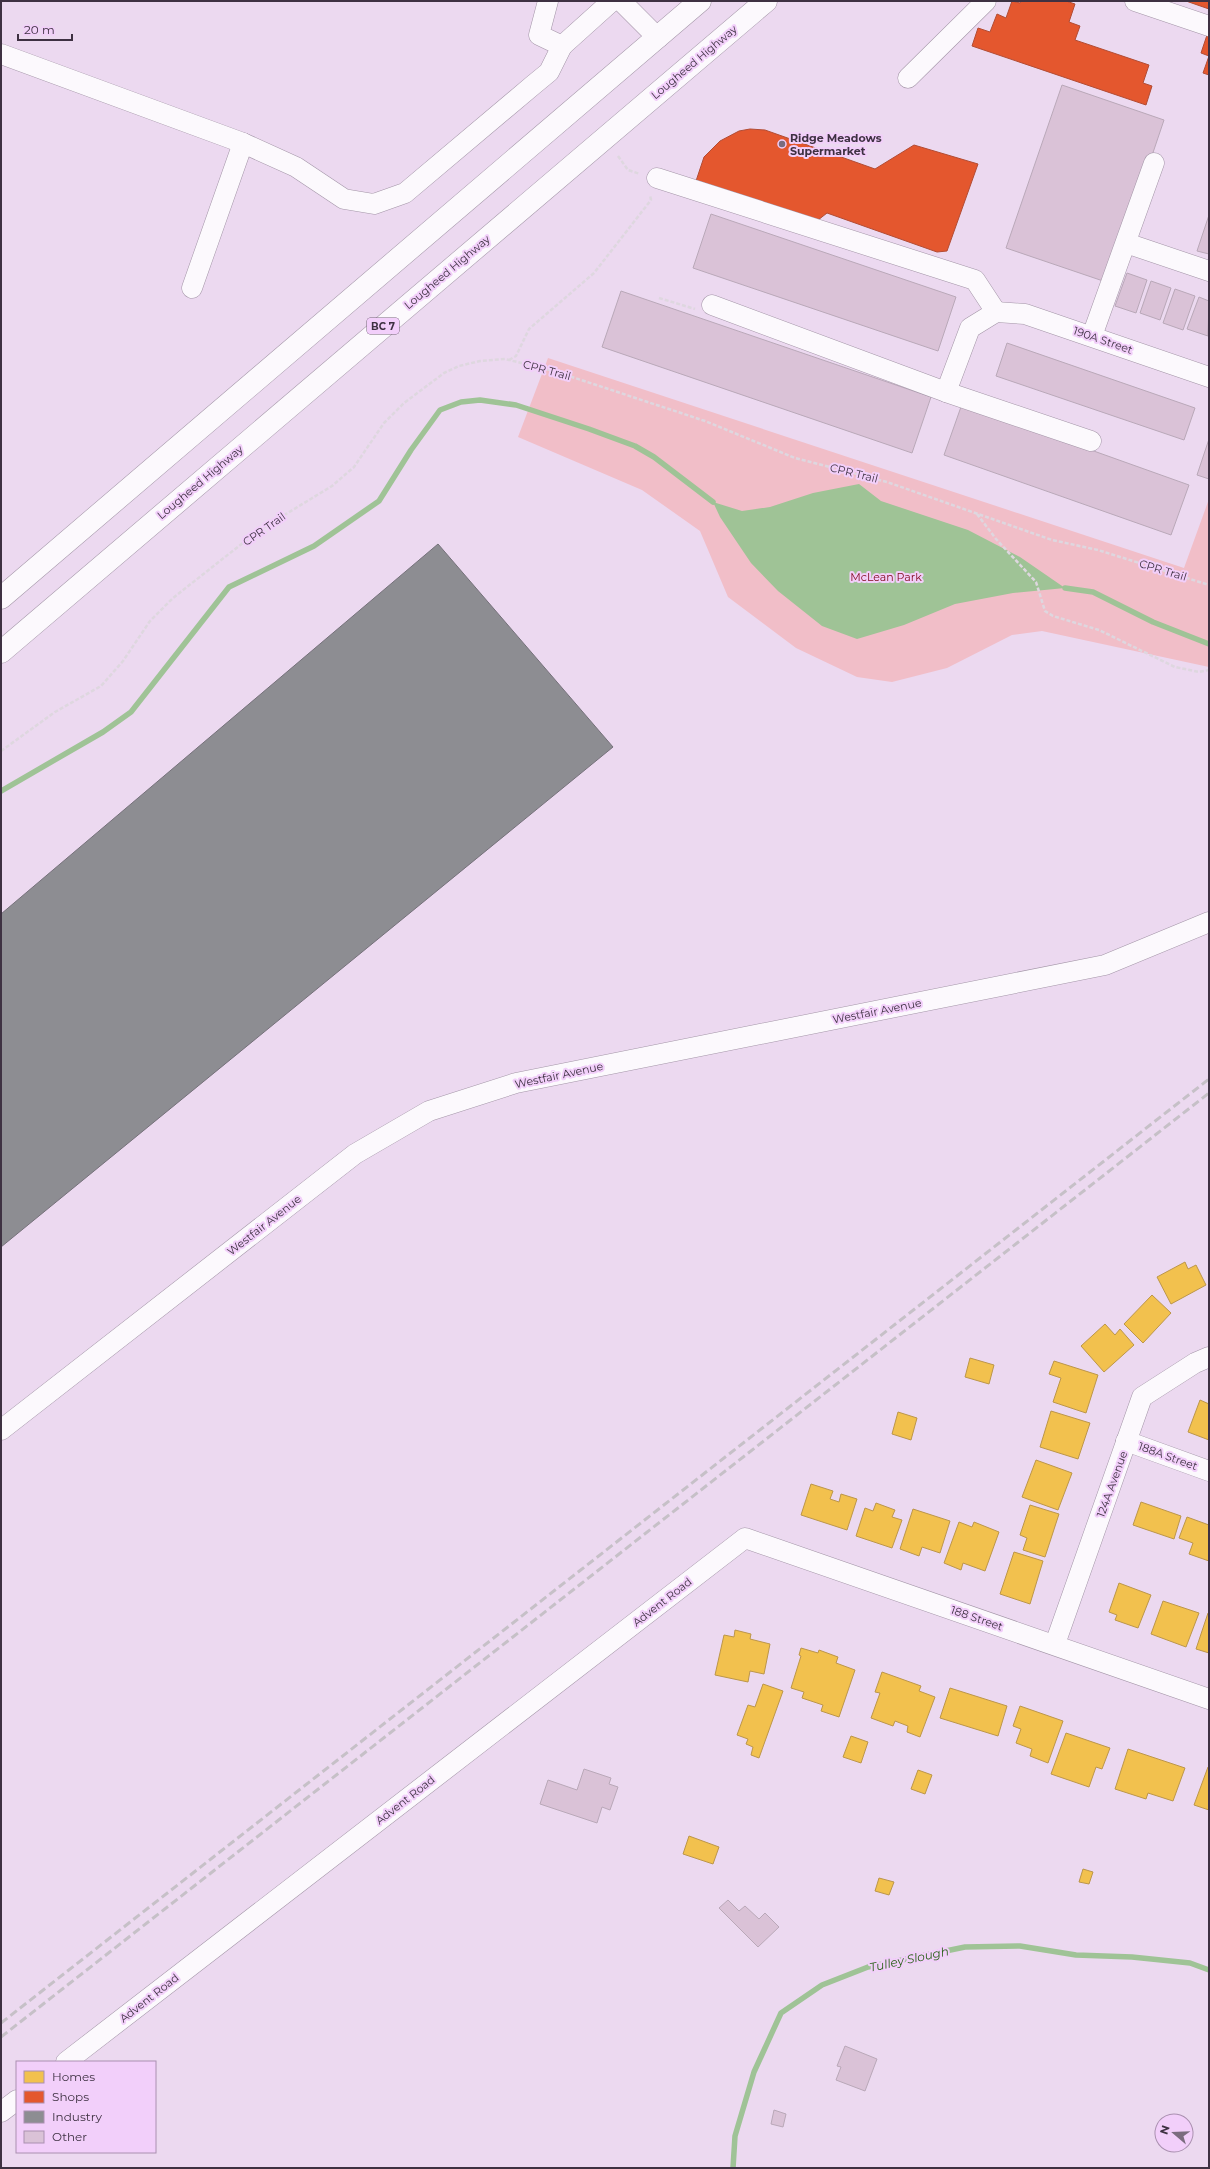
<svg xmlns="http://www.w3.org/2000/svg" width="1210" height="2169" font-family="Montserrat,sans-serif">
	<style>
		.green { fill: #f1bec8 }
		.water { fill: #9fc396 }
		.homes { fill: #f2c14e; stroke: #bc964a }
		.shops { fill: #e4572e; stroke: #b24c34 }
		.industry { fill: #8d8d92; stroke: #75717a }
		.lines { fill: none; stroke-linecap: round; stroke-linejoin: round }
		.stream { stroke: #9fc396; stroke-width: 5.5 }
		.building { fill: #dac2d7; stroke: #b9a8b8 }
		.minor-casing { stroke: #a395a7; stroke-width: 21 }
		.highway-casing { stroke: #a395a7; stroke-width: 23 }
		.path { stroke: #ded7df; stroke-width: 2.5; stroke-dasharray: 4 2; stroke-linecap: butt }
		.minor { stroke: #fcf9fd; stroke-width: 20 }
		.highway { stroke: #fcf9fd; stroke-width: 22 }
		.rail { stroke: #c6c0c7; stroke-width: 3; stroke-dasharray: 8 4; stroke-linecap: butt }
		.poi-dot { fill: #7b6c7f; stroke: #f2cffa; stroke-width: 1.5 }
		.labels { text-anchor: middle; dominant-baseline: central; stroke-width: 4; stroke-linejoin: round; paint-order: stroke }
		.shield { fill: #f2cffa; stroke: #746079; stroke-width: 1 }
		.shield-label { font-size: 10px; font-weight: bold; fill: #3e3142 }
		.street-label { font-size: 11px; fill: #3e3142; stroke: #f2cffa }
		.poi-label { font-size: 11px; font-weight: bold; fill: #3e3142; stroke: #f2cffa; text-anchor: start }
		.park-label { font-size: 11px; fill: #830b22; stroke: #f2cffa }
		.water-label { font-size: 12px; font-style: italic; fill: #286017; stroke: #f2cffa }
	</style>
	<rect width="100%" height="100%" fill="#ecd9f0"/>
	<!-- green -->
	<polygon class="green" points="548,358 1184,568 1209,499 1209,667 1042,631 1012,635 947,668 892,682 857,677 796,648 728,597 700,531 642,490 518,437"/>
	<!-- water -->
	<polygon class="water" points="859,484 881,501 968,530 1020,557 1065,588 1013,593 955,604 904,625 857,639 822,626 778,591 751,563 720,517 713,502 742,511 770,507 813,493"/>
	<!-- homes -->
	<g class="homes">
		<polygon points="1185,1262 1188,1269 1196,1265 1206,1285 1171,1304 1157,1277"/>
		<polygon points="1152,1295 1171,1313 1143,1343 1124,1324"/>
		<polygon points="1105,1324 1115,1335 1120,1329 1134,1345 1104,1372 1081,1346"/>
		<polygon points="970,1358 994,1365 989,1384 965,1377"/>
		<polygon points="1054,1361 1098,1375 1086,1413 1053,1402 1061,1378 1049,1374"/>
		<polygon points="1200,1400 1209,1404 1209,1440 1188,1432"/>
		<polygon points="1051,1411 1090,1423 1078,1459 1040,1447"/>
		<polygon points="898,1412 917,1418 911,1440 892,1434"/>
		<polygon points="1036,1460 1072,1473 1058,1510 1022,1497"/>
		<polygon points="811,1484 833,1491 830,1499 839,1502 841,1494 857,1499 847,1530 801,1515"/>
		<polygon points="1141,1502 1181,1516 1174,1539 1133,1525"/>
		<polygon points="876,1503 895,1510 892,1517 902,1520 892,1548 856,1536 865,1508 873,1511"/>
		<polygon points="1030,1505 1059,1514 1045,1557 1023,1550 1027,1538 1020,1535"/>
		<polygon points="913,1509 950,1521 940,1553 922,1547 919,1556 900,1549"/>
		<polygon points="1187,1517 1209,1525 1209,1561 1189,1554 1193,1543 1179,1538"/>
		<polygon points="959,1522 972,1527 974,1522 999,1532 985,1571 963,1563 961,1570 944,1563"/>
		<polygon points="1014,1552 1043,1561 1030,1604 1000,1594"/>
		<polygon points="1119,1583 1151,1595 1138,1628 1115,1620 1117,1615 1109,1612"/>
		<polygon points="1163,1601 1199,1613 1186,1647 1151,1634"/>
		<polygon points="1208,1613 1209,1613 1209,1653 1196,1649"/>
		<polygon points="735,1630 751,1634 750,1639 770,1644 764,1674 750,1671 748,1682 715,1675 724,1635 734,1637"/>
		<polygon points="801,1648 818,1653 819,1650 838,1657 836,1663 855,1670 839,1717 821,1711 823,1705 802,1698 804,1692 791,1688 801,1656 799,1655"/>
		<polygon points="882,1672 921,1686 919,1691 935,1697 920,1737 907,1732 908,1726 895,1721 893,1726 871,1718 880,1693 875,1692"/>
		<polygon points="763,1684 783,1691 759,1758 751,1755 753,1747 746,1744 748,1739 737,1735 748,1705 755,1707"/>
		<polygon points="950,1688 1007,1706 998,1736 940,1718"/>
		<polygon points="1020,1706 1063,1721 1048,1763 1030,1756 1032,1749 1016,1743 1021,1729 1013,1726"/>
		<polygon points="1066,1733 1110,1748 1102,1769 1096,1767 1089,1787 1051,1774"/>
		<polygon points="851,1736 868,1742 861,1763 843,1757"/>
		<polygon points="1128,1749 1185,1768 1173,1801 1148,1793 1146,1799 1115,1789"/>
		<polygon points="1208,1767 1209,1767 1209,1810 1194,1805"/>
		<polygon points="918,1770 932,1775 925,1794 911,1789"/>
		<polygon points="689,1836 719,1847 713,1864 683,1854"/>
		<polygon points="1083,1869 1093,1872 1089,1884 1079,1882"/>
		<polygon points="879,1878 894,1882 889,1895 875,1891"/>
	</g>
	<!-- shops -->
	<g class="shops">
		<polygon points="1012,1 1020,3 1021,1 1066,1 1075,4 1069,22 1080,26 1075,40 1149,65 1143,83 1152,86 1146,105 972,46 978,28 990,32 997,14 1006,18"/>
		<polygon points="1186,1 1209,1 1209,9"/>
		<polygon points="1207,35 1209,36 1209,56 1201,53"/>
		<polygon points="1209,56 1209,75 1203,73"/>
		<polygon points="750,129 765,130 875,169 914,145 978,164 947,251 937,252 827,213 813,224 695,184 704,157 720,141 739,131"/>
	</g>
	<!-- industry -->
	<polygon class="industry" points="438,544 613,747 1,1247 1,914"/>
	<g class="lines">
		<!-- stream -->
		<g class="stream">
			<polyline points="1065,588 1093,592 1153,622 1209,644"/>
			<polyline points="1,791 103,732 131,712 229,587 314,546 379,501 411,450 440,410 461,402 480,400 516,405 589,429 635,446 654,457 713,502"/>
			<polyline points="733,2168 735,2136 754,2072 781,2013 822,1985 868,1967 965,1947 1020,1946 1076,1955 1132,1957 1190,1963 1209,1970"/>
		</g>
	</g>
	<!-- building -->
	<g class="building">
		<polygon points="1062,85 1164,120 1109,283 1006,248"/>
		<polygon points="711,214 956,297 938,351 693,268"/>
		<polygon points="1209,215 1209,254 1197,251"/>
		<polygon points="1127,273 1147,280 1136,313 1115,306"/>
		<polygon points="1151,281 1171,288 1160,320 1140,313"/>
		<polygon points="1175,289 1195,296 1183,330 1163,323"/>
		<polygon points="621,291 931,397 912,453 602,347"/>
		<polygon points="1199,297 1209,301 1208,336 1187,329"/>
		<polygon points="1007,343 1195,408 1184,440 996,376"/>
		<polygon points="962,404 1189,485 1171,535 944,455"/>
		<polygon points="1209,439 1209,479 1197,475"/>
		<polygon points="584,1769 611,1778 609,1784 618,1787 610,1810 602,1807 597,1823 540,1804 548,1780 577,1790"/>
		<polygon points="728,1900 739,1911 745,1906 759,1919 765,1913 779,1927 758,1947 719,1908"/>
		<polygon points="845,2046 877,2059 865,2091 836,2080 841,2067 837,2066"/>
		<polygon points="774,2110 786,2114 783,2127 771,2124"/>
	</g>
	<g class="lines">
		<defs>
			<g id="minor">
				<polyline points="548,1 539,35 562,46 612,1"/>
				<polyline points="621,1 658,38"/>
				<polyline points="1135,1 1209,26"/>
				<polyline points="1,54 243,143 296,167 344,199 374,204 405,193 532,86 549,72 562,46"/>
				<polyline points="908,78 986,1"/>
				<polyline points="657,178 975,280 996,312"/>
				<polyline points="1126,243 1209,271"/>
				<polyline points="192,288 243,143"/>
				<polyline points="712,305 946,392 1091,441"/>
				<polyline points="996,312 1025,314 1209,377"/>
				<polyline points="1092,336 1154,163"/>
				<polyline points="946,392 970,328 996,312"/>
				<polyline points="1,1430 355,1154 429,1111 516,1083 1105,965 1209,922"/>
				<polyline points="1126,1441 1209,1471"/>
				<polyline points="1055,1644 1142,1397 1195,1363 1209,1357"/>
				<polyline points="66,2062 745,1538 1209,1699"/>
				<polyline points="1,2112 17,2100"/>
			</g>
			<g id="highway">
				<polyline points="1,598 700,1"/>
				<polyline points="1,652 766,1"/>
			</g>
		</defs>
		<!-- minor casing -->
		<use href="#minor" class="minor-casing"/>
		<!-- highway casing -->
		<use href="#highway" class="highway-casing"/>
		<!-- path -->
		<g class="path">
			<polyline points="618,156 628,170 640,174"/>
			<polyline points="659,298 695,309"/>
			<polyline points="509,360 516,356 529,329 594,273 651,200 650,195"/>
			<polyline points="977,514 996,539 1036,582 1045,611 1053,616 1099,630 1175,667 1199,672 1209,670"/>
			<polyline points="1,751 55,712 101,686 123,661 150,621 173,598 258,531 332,486 354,467 384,423 404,403 444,373 459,366 480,361 505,359 554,371 705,421 795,458 887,482 1052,540 1098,550 1209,585"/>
		</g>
		<!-- minor -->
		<use href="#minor" class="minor"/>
		<!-- highway -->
		<use href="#highway" class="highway"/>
		<!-- rail -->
		<g class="rail">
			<polyline points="1,2023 1209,1079"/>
			<polyline points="1,2037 1209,1093"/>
		</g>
	</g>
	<!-- markers -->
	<circle class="poi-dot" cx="782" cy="144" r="4"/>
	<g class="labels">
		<!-- shield labels -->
		<rect class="shield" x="367" y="318" width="32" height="16" rx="3"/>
		<g class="shield-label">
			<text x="383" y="326">BC 7</text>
		</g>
		<!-- street labels -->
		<g class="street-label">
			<text transform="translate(694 62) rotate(-40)">Lougheed Highway</text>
			<text transform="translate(447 272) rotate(-40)">Lougheed Highway</text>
			<text transform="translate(1103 340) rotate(19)">190A Street</text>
			<text transform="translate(547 370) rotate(15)">CPR Trail</text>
			<text transform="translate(854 473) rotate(14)">CPR Trail</text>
			<text transform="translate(200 482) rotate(-40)">Lougheed Highway</text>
			<text transform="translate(264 529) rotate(-35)">CPR Trail</text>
			<text transform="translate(1163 570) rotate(17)">CPR Trail</text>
			<text transform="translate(877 1011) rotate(-11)">Westfair Avenue</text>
			<text transform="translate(559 1075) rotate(-12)">Westfair Avenue</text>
			<text transform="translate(264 1225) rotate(-38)">Westfair Avenue</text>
			<text transform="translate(1168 1456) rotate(20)">188A Street</text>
			<text transform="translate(1112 1484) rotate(-70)">124A Avenue</text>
			<text transform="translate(662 1602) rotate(-38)">Advent Road</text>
			<text transform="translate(977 1618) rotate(19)">188 Street</text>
			<text transform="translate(405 1800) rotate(-38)">Advent Road</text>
			<text transform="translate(149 1998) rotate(-38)">Advent Road</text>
		</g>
		<!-- poi labels -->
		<g class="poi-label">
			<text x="790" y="138">Ridge Meadows<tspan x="790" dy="13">Supermarket</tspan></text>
		</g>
		<!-- park labels -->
		<g class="park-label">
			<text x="886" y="577">McLean Park</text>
		</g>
		<!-- water labels -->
		<g class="water-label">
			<text transform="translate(909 1959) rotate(-12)">Tulley Slough</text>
		</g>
	</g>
	<!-- border -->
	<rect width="1210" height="2169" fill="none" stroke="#3e3142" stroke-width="4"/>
	<!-- legend -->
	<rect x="16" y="2061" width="140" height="92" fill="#f2cffa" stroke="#aa90b0"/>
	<rect x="24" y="2071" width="20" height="12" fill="#f2c14e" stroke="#aa90b0"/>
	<text x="52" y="2081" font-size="12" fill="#3e3142">Homes</text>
	<rect x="24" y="2091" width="20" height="12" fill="#e4572e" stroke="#aa90b0"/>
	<text x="52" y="2101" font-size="12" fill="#3e3142">Shops</text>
	<rect x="24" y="2111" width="20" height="12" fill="#8d8d92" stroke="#aa90b0"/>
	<text x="52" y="2121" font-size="12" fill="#3e3142">Industry</text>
	<rect x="24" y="2131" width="20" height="12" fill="#dac2d7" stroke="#aa90b0"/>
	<text x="52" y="2141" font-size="12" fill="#3e3142">Other</text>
	<!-- north arrow -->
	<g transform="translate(1174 2133) rotate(289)"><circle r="19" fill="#f2cffa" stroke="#aa90b0"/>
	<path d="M0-3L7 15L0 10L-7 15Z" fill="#7b6c7f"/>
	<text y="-6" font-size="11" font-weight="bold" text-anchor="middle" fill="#3e3142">N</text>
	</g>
	<!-- scale -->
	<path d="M18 34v6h54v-6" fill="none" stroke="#3e3142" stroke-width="2"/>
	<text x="24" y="34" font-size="12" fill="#3e3142" stroke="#f2cffa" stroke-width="3" paint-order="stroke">20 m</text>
</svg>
